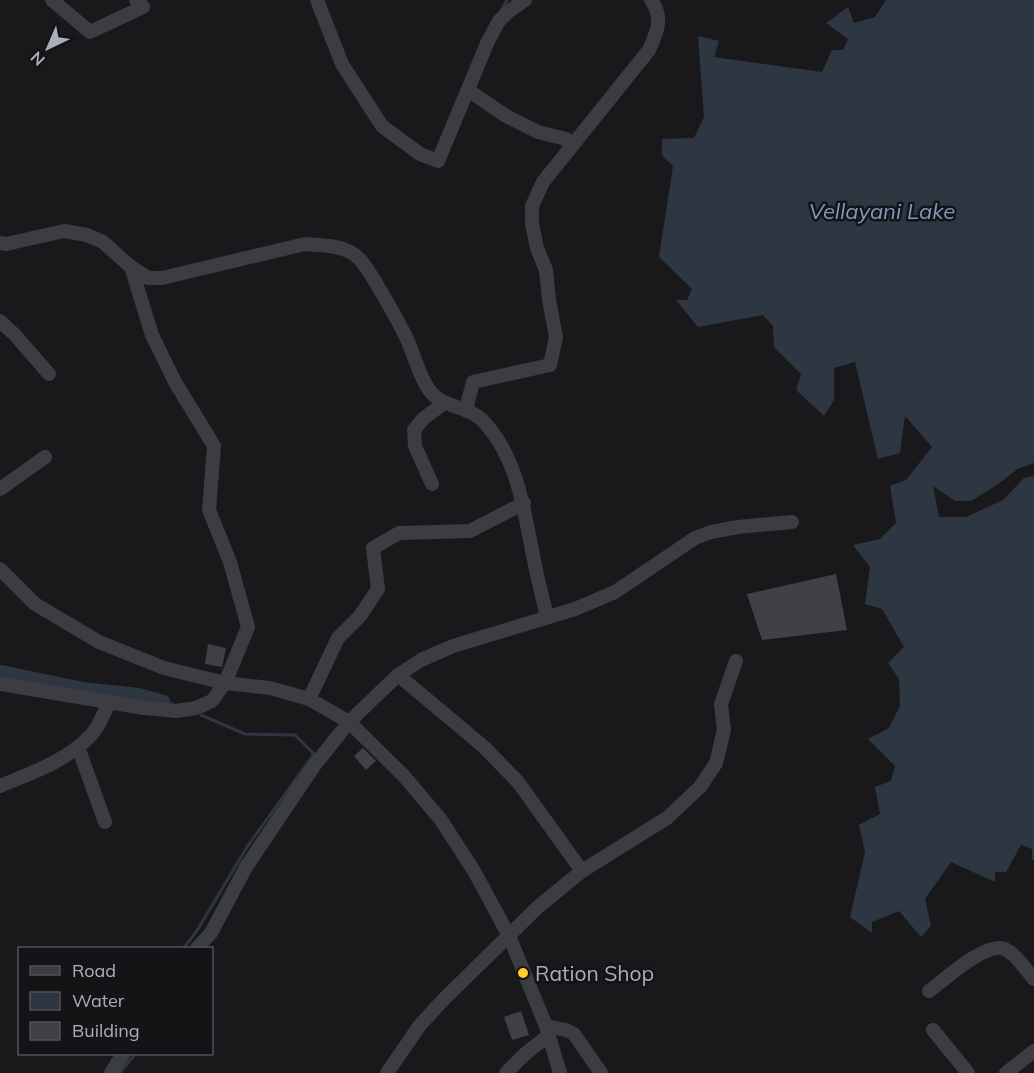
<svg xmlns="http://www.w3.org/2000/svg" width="1034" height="1073" font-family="Mulish,sans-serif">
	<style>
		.water { fill: #2e3641 }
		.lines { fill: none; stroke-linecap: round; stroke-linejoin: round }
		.stream { stroke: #2e3641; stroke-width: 3 }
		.canal { stroke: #2e3641; stroke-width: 12 }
		.building { fill: #404146 }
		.minor { stroke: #3c3c43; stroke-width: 14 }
		.poi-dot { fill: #ffce2e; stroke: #141417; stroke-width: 2 }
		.labels { text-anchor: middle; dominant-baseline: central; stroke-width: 5; stroke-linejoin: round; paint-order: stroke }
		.poi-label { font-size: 21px; fill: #aaaebc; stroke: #141417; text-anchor: start }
		.water-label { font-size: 22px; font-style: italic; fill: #7f98b9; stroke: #141417 }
	</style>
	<rect width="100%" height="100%" fill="#19191c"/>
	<!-- water -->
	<polygon class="water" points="886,0 1034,0 1034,463 1019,468 998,484 971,501 955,501 933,486 939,517 966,517 1003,500 1024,478 1034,476 1034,860 1032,860 1032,849 1021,845 1006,872 995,872 995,882 951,862 925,899 931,926 921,937 899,911 872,922 872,933 850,917 865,852 859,825 880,814 875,787 891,781 895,766 868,739 889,728 900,706 899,679 888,663 904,647 882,609 865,604 870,567 853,545 880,539 896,523 890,486 906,480 932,447 905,416 900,453 878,459 855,362 834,368 834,400 824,416 796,390 801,374 774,347 773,326 763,315 698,327 676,300 687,300 692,289 659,257 673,166 662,155 662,139 694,138 704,117 698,36 719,41 714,57 822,72 832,50 843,50 848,39 826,23 848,7 854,23 875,17"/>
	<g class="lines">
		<!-- stream -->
		<g class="stream">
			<polyline points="501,11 507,0"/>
			<polyline points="164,701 172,704"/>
			<polyline points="184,948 198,929 247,847 314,754 295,735 245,734 201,715"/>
			<polyline points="120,1073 135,1054"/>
		</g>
		<!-- canal -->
		<polyline class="canal" points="0,671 83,688 139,694 164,701"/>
	</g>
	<!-- building -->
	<g class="building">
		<polygon points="836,574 847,630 762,640 747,594"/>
		<polygon points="208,644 226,648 222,667 205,664"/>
		<polygon points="363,748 376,761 366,770 354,756"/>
		<polygon points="521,1011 529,1035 512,1040 504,1017"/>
	</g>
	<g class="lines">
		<!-- minor -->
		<g class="minor">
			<polyline points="52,0 90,32 143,7 136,0"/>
			<polyline points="317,0 342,64 382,126 420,154 438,161 488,41 499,21 509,11 525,0"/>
			<polyline points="468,90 506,116 538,132 566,139 571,147"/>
			<path d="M0 243 6 244 64 231 87 235 103 242 131 267 148 278H162L305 244C319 245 337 245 350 252 362 258 369 272 376 283 386 300 396 317 405 335 413 351 417 369 426 385 440 411 466 402 485 423 517 459 523 505 532 550 536 572 542 595 547 617"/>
			<polyline points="0,321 15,335 49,374"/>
			<path d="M466 409 473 382 550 365 556 337 549 300 546 270 537 248 532 224V206L543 182 649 50C657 32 664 18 651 0"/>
			<polyline points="432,484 415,446 414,430 423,419 444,403"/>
			<polyline points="0,489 45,457"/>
			<polyline points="0,569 35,604 99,642 164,668 225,683 270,688 309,699 349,722 404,776 441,820 474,871 509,936 546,1026 560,1073"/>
			<polyline points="398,675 484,747 518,782 582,871"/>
			<polyline points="0,684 144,708 176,711 196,708 212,701 225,683 248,627 230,562 209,510 214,446 175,382 152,335 131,267"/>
			<polyline points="309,699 338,638 360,616 378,589 373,548 399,533 470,531 524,503"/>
			<polyline points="78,747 105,822"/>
			<path d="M0 786C31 773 67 761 91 735 99 726 104 714 109 702"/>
			<polyline points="197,948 211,933 246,867 314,766 349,722 398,675 421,660 453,646 575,609 615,592 695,538 711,532 738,527 792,522"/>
			<path d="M929 991C944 980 986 941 1005 949 1017 955 1025 969 1034 979"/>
			<polyline points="546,1026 566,1030 574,1034 601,1073"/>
			<polyline points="933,1030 968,1073"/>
			<polyline points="111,1073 123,1054"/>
			<polyline points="387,1073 420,1025 445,998 538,907 582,871 667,818 700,787 716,763 724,730 721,704 736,661"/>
			<polyline points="506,1073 525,1054 549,1035"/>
			<polyline points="1006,1073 1034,1051"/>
		</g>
	</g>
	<!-- markers -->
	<circle class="poi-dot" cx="523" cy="973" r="6"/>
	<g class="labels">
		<!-- poi labels -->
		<g class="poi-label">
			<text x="535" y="973">Ration Shop</text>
		</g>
		<!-- water labels -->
		<g class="water-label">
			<text x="882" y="211">Vellayani Lake</text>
		</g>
	</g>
	<!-- legend -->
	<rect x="18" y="947" width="195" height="108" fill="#141417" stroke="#505259" stroke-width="1.5"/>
	<rect x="30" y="966" width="30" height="9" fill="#3c3c43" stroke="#505259" stroke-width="1.5"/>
	<text x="72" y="977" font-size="18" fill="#aaaebc">Road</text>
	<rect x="30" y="992" width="30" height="18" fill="#2e3641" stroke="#505259" stroke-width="1.5"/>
	<text x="72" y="1007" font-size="18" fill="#aaaebc">Water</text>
	<rect x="30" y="1022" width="30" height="18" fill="#404146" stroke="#505259" stroke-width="1.5"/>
	<text x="72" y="1037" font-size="18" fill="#aaaebc">Building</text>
	<!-- north arrow -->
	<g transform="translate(48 48) rotate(224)" stroke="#141417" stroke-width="4.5" paint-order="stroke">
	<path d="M0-4.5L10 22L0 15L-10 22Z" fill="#aaaebc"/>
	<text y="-9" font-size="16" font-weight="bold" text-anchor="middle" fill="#aaaebc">N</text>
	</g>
</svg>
